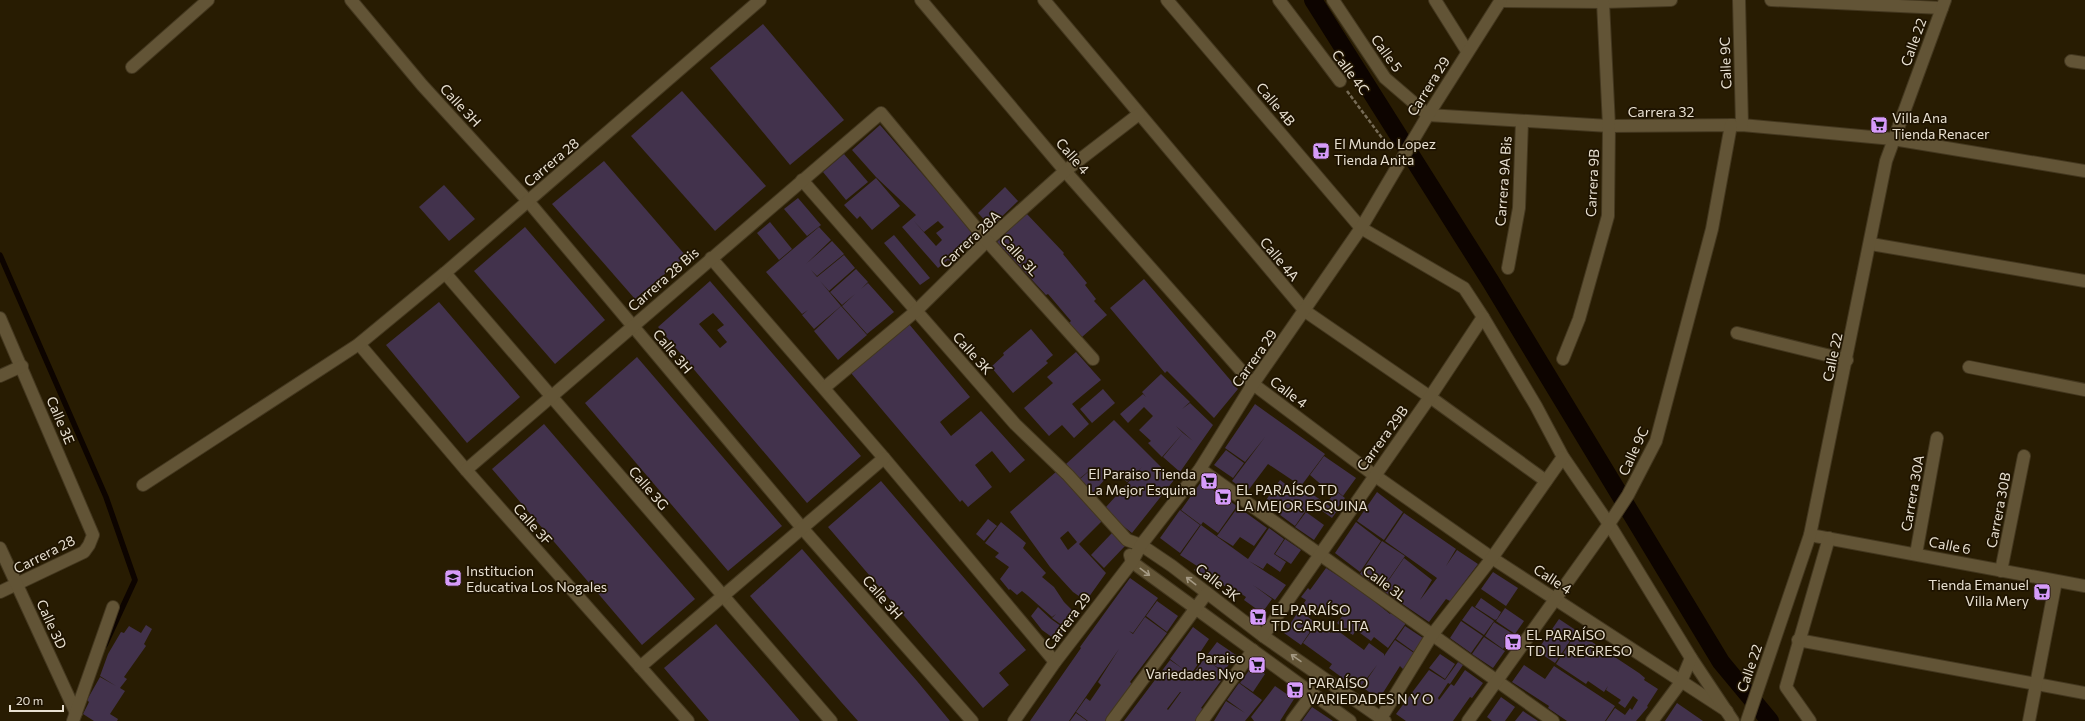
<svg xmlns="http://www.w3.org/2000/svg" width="2085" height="721" font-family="Commissioner,sans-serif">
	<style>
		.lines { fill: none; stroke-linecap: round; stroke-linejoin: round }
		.stream { stroke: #0d0400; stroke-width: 5.5 }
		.canal { stroke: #0d0400; stroke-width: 18 }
		.building { fill: #42324c; fill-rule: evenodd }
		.minor-casing { stroke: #43371f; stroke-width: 14 }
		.path { stroke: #766b56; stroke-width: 2.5; stroke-dasharray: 4 2; stroke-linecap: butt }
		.minor { stroke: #625436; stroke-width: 12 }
		.oneway { stroke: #a59a84 }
		.labels { text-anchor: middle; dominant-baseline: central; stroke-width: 3.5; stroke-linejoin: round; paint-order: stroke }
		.street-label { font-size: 14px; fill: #e8e0d1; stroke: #1e1300 }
		.poi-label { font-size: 14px; fill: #e8e0d1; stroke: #1e1300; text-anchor: start }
	</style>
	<rect width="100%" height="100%" fill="#281c02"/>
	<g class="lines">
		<!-- stream -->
		<polyline class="stream" points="0,255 106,497 135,580 105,645"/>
		<!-- canal -->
		<polyline class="canal" points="1313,0 1491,282 1721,662 1770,721"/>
	</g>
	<!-- building -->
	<g class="building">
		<polygon points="763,24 844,120 790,165 710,68"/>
		<polygon points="682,91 766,186 715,231 631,136"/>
		<path d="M880 125 976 236 950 262 948 260 938 268 902 227 916 215 876 177 852 150ZM913 220 924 232 938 221 944 227 936 233 942 240 936 246Z"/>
		<polygon points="844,154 868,182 846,200 823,172"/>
		<polygon points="604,161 686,256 635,299 552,204"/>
		<polygon points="876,178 900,206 872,230 860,216 857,219 844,205"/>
		<polygon points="444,185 475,219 449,241 419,207"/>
		<polygon points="1005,187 1018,201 991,227 978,213"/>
		<polygon points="798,198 821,225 807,236 784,209"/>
		<polygon points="1026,213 1064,253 1063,254 1087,283 1085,285 1096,299 1094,301 1107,315 1082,337 1069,323 1071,321 1048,294 1046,295 997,242"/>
		<polygon points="770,222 792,249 779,260 757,233"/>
		<polygon points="525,227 605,320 555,364 474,271"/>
		<polygon points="819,227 831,240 806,264 832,241 844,254 817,276 811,270 817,277 844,255 855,268 829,291 820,281 841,306 814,329 802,315 808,310 802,314 766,272"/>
		<polygon points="894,235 930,278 920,285 884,243"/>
		<polygon points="856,269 868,282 861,289 868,283 894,312 867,334 842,306 855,294 842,305 830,292"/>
		<polygon points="1144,279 1238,389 1214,418 1167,371 1165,373 1110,308"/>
		<path d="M710 281 861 456 807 503 658 327ZM713 313 724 325 717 330 727 342 720 348 699 324Z"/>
		<polygon points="439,302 520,397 467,443 386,345"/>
		<polygon points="841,306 867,335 838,360 814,331"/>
		<polygon points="909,324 970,397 940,422 951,436 981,411 1025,460 1010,473 992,451 975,465 992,487 968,507 962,500 960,502 851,373"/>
		<polygon points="1031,329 1053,355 1046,361 1048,363 1013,393 991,367 1004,355 1003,353"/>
		<polygon points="1076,352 1101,380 1072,404 1089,424 1074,438 1062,425 1049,436 1024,408 1053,383 1047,377"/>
		<polygon points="637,357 782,526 728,571 585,403"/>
		<polygon points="1161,374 1190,402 1182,409 1190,403 1213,425 1180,472 1163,457 1183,433 1193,441 1176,426 1183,433 1162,457 1148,443 1151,441 1139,430 1153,416 1144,407 1128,423 1120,414 1143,394 1146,397 1142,392"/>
		<polygon points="1103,389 1115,403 1092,423 1080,409"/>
		<polygon points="1255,404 1325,454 1301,486 1268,464 1247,492 1232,481 1265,437 1245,462 1225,448"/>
		<polygon points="1114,420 1174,480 1132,533 1118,522 1106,507 1142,467 1127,482 1113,470 1092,494 1080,479 1096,465 1079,479 1066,464"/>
		<polygon points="544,424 695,599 642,645 492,469"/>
		<polygon points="1226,450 1244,463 1233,478 1214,465"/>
		<polygon points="1324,456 1356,478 1343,496 1327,483 1324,487 1310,475"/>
		<path d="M1057 471 1102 521 1079 544 1106 573 1086 601 1073 592 1050 567 1010 512ZM1068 531 1077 542 1068 550 1060 538Z"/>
		<polygon points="1280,480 1296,492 1300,486 1337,511 1332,518 1311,503 1295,526 1264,503"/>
		<polygon points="881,481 1026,650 999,673 1009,685 983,708 828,527"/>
		<polygon points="1201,482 1237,506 1218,533 1203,522 1201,525 1181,510"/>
		<polygon points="1336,491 1345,498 1338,507 1329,500"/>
		<polygon points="1377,492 1403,512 1384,540 1357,521"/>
		<polygon points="1238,507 1267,528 1254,546 1240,537 1233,546 1217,536"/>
		<polygon points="1180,510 1200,525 1180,553 1160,538"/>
		<polygon points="1306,512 1324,525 1314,540 1295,527"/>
		<polygon points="1404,513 1456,549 1446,566 1457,550 1478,564 1450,601 1446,599 1429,622 1382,590 1404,558 1432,580 1420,600 1437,578 1385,541"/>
		<polygon points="988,519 997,526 984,541 976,534"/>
		<polygon points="1001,522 1026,543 1023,548 1046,573 1042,577 1054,587 1064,602 1076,614 1066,628 1052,618 1056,614 1052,617 1027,595 1030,591 1027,595 1022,591 1017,595 1010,589 1009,590 1000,579 1009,567 995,557 999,553 985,543"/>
		<polygon points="1356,522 1381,541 1360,572 1335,553"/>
		<polygon points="1201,525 1248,559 1269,528 1284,539 1274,554 1286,562 1280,572 1267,563 1263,569 1249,561 1286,585 1275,600 1253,585 1272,599 1262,613 1244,600 1246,597 1231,587 1229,589 1213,578 1210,581 1194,570 1197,566 1180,555"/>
		<polygon points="1112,533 1125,546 1104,568 1091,555"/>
		<polygon points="1285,539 1301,550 1291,564 1275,554"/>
		<polygon points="1382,541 1405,556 1382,589 1360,574"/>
		<polygon points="802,549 917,681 950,721 858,721 842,703 750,596"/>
		<polygon points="1326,568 1360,590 1390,614 1391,613 1406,623 1388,648 1374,637 1371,641 1356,630 1353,635 1345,630 1337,623 1344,614 1331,604 1324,613 1315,607 1308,617 1316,623 1301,645 1284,633 1306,600 1301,597 1308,588 1310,590"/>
		<polygon points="1493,572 1518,588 1506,606 1481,589"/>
		<polygon points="1130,578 1158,598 1133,633 1129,631 1145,643 1133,634 1145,617 1167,633 1130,682 1132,684 1105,721 1088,721 1076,712 1086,698 1090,701 1101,685 1098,682 1119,649 1069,721 1030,721 1081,648 1080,647"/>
		<polygon points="1481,598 1501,612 1497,619 1495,620 1475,607"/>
		<polygon points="1157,601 1178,616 1167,632 1146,616"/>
		<polygon points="1472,606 1494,621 1484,635 1462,620"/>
		<polygon points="1038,607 1051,619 1065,629 1056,640 1042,630 1031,616"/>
		<polygon points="1505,608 1524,621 1515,634 1496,621"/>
		<polygon points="1559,619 1577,631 1555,663 1537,651"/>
		<polygon points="1461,621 1483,636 1471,653 1450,638"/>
		<polygon points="1494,622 1513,634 1503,649 1485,636"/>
		<polygon points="1317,623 1331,633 1334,628 1364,650 1369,643 1384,654 1384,656 1395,640 1414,653 1403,669 1400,666 1379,699 1362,687 1377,665 1361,686 1346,676 1344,679 1329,668 1332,664 1303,643"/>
		<polygon points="716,624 757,671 800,721 709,721 664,668"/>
		<polygon points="146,625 152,629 144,644 146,646 124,677 127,679 120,688 125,691 110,714 118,719 117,721 94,721 83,714 89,702 87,700 100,677 116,686 100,676 108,654 121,632 124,633 129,626 141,633"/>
		<polygon points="1405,626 1423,638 1414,652 1396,639"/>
		<path d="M1193 627 1209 639 1199 654 1203 657 1191 674 1192 675 1217 642 1236 655 1224 671 1212 664 1226 674 1201 708 1203 709 1195 721H1124L1170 660 1183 669 1170 659ZM1180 692H1181L1168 710 1167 709Z"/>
		<polygon points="1577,632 1639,673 1645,678 1644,680 1658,689 1647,706 1648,707 1636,721 1606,721 1615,708 1625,715 1630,708 1632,710 1638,700 1633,696 1625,708 1618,703 1621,700 1606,690 1608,686 1604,692 1588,681 1586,684 1556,664"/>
		<polygon points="1484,637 1505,651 1493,668 1472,654"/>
		<polygon points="1440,654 1455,664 1445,679 1429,668"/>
		<polygon points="1458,662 1463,665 1450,684 1448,683 1438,698 1439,700 1451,684 1454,686 1465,670 1483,683 1472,698 1470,697 1453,721 1406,721 1396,714 1429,670 1445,680"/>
		<polygon points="1253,665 1265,674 1253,692 1240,683"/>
		<polygon points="1524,665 1545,679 1554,666 1615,706 1605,721 1567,721 1548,708 1549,706 1512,682"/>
		<polygon points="1239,683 1262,700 1245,721 1214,721 1226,701 1245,713 1227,700"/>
		<polygon points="1275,686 1294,699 1280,721 1254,721 1251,717"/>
		<polygon points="1501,697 1515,707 1505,721 1492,721 1487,717"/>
		<polygon points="1677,703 1703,721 1665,721"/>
		<polygon points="1312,707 1333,721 1302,721"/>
		<polygon points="1523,711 1538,721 1515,721"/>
		<polygon points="1076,713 1087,721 1070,721"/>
	</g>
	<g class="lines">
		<defs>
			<g id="minor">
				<polyline points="351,0 422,85 528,201 803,529 972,721"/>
				<polyline points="921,0 1065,171 1253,384 1374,475 1492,558 1727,711"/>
				<polyline points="1044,0 1305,311 1430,397 1546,481"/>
				<polyline points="1167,0 1361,228 1464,288 1483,317 1536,406 1563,457 1609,524 1691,658 1733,721"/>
				<polyline points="1279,0 1340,81"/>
				<polyline points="1333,0 1385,78 1428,115 1609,126 1742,125 1893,139 2085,171"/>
				<polyline points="1435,0 1467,51"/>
				<polyline points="1739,0 1742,125"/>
				<polyline points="1771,0 1942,8"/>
				<polyline points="1501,1 1603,2 1671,0"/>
				<polyline points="2071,61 2085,63"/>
				<polyline points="132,67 208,0"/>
				<polyline points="802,180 1015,424 1068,475 1127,540 1141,545 1172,566 1263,636 1385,721"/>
				<polyline points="1871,244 2085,281"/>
				<polyline points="711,258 884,458 1055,662"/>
				<polyline points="1508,268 1519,208 1522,121"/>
				<polyline points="445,273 831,721"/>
				<polyline points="0,318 93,535 89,545 84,552 0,592"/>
				<polyline points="1737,333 1847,360"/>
				<polyline points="359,344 466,470 688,721"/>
				<polyline points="1563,359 1579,319 1608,216 1609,126 1603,2"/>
				<polyline points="1969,367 2085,390"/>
				<polyline points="0,376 22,366"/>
				<polyline points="824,388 916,311 987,241 1065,171 1139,114"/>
				<polyline points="1200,469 1553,721"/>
				<polyline points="466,470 881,113 987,241 1093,359"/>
				<polyline points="143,485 359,344 445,273 760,0"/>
				<polyline points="1810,535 2085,586"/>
				<polyline points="0,548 76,713"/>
				<polyline points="1916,554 1937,438"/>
				<polyline points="1130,555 1132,562 1350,721"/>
				<polyline points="2001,571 2024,456"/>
				<polyline points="1263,636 1430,397 1483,317"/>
				<polyline points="1798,640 2085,693"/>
				<polyline points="640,667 884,458"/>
				<polyline points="1381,718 1432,635 1492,558 1563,457"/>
				<polyline points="73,721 113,607"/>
				<polyline points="1014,721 1055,662 1132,562 1141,545 1200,469 1253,384 1361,228 1428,115 1501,0"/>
				<polyline points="1112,721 1207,593"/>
				<polyline points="1202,721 1253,650"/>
				<polyline points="1292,721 1312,694"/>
				<polyline points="1468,721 1609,524 1628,495 1656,441 1712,229 1731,125"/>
				<polyline points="1652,721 1681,682 1691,658"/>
				<polyline points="1747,721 1810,535 1886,161 1945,0"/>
				<polyline points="1810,721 1786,687 1829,538"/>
				<polyline points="2029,721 2056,581"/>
			</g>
		</defs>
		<!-- minor casing -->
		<use href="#minor" class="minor-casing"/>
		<!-- path -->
		<polyline class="path" points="1347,91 1391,150"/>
		<!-- minor -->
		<use href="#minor" class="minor"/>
	</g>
	<!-- one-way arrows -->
	<defs><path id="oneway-shaft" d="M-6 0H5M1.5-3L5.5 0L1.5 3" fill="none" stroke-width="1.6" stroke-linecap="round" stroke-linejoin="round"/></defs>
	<g class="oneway">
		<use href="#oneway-shaft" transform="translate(1145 572) rotate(37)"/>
		<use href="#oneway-shaft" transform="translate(1191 581) rotate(-142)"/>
		<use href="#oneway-shaft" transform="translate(1296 658) rotate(-145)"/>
	</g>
	<!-- icons -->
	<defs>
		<symbol id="supermarket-square" viewBox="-11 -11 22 22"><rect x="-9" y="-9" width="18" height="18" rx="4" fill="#d69bfa" stroke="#1e1300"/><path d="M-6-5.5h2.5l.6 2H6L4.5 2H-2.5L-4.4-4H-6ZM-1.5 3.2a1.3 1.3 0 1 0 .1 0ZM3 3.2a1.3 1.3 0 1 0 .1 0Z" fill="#111"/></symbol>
		<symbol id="school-square" viewBox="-11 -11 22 22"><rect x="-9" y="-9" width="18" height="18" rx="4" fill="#d69bfa" stroke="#1e1300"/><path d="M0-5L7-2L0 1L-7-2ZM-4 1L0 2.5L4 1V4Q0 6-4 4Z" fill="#111"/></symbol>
	</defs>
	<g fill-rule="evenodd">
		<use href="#supermarket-square" x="1869" y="115" width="20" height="20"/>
		<use href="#supermarket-square" x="1311" y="141" width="20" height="20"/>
		<use href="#supermarket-square" x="1199" y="471" width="20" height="20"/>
		<use href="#supermarket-square" x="1213" y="487" width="20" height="20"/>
		<use href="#school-square" x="443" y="568" width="20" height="20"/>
		<use href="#supermarket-square" x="2032" y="582" width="20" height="20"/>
		<use href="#supermarket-square" x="1248" y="607" width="20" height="20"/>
		<use href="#supermarket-square" x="1503" y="632" width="20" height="20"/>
		<use href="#supermarket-square" x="1247" y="655" width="20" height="20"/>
		<use href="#supermarket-square" x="1285" y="680" width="20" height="20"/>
	</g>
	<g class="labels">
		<!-- street labels -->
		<g class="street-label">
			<text transform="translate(1913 42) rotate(-70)">Calle 22</text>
			<text transform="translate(1387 53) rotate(54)">Calle 5</text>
			<text transform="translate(1725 63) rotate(-92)">Calle 9C</text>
			<text transform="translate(1351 72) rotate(53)">Calle 4C</text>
			<text transform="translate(1428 86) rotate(-58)">Carrera 29</text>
			<text transform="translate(1276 104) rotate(50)">Calle 4B</text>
			<text transform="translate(461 105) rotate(47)">Calle 3H</text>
			<text x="1661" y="111">Carrera 32</text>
			<text transform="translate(1073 156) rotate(49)">Calle 4</text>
			<text transform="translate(551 162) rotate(-40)">Carrera 28</text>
			<text transform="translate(1503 181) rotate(-86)">Carrera 9A Bis</text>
			<text transform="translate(1592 183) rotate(-87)">Carrera 9B</text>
			<text transform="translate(970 239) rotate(-43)">Carrera 28A</text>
			<text transform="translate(1020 255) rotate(48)">Calle 3L</text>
			<text transform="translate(1280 259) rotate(50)">Calle 4A</text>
			<text transform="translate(663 279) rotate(-41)">Carrera 28 Bis</text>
			<text transform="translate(673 351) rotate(50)">Calle 3H</text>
			<text transform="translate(973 353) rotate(48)">Calle 3K</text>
			<text transform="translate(1832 357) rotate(-78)">Calle 22</text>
			<text transform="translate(1254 358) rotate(-55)">Carrera 29</text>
			<text transform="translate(1289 392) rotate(37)">Calle 4</text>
			<text transform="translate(61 420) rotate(67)">Calle 3E</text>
			<text transform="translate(1382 438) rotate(-54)">Carrera 29B</text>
			<text transform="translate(1633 451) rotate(-65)">Calle 9C</text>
			<text transform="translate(649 488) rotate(49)">Calle 3G</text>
			<text transform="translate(1912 493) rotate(-80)">Carrera 30A</text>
			<text transform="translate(1998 510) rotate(-79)">Carrera 30B</text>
			<text transform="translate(533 524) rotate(48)">Calle 3F</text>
			<text transform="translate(1950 545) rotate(11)">Calle 6</text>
			<text transform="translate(44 554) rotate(-27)">Carrera 28</text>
			<text transform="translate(1553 579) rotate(33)">Calle 4</text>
			<text transform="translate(1218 582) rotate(38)">Calle 3K</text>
			<text transform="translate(1385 583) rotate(36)">Calle 3L</text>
			<text transform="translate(883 597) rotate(49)">Calle 3H</text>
			<text transform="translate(1067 621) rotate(-53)">Carrera 29</text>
			<text transform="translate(52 624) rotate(65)">Calle 3D</text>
			<text transform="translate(1749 668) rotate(-71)">Calle 22</text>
		</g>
		<!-- poi labels -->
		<g class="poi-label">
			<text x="1892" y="117">Villa Ana<tspan x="1892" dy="16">Tienda Renacer</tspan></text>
			<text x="1334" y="143">El Mundo Lopez<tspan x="1334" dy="16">Tienda Anita</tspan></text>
			<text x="1196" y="473" text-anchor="end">El Paraiso Tienda<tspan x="1196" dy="16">La Mejor Esquina</tspan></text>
			<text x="1236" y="489">EL PARAÍSO TD<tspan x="1236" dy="16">LA MEJOR ESQUINA</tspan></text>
			<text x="466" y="570">Institucion<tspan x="466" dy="16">Educativa Los Nogales</tspan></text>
			<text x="2029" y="584" text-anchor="end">Tienda Emanuel<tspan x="2029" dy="16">Villa Mery</tspan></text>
			<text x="1271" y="609">EL PARAÍSO<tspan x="1271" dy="16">TD CARULLITA</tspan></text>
			<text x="1526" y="634">EL PARAÍSO<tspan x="1526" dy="16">TD EL REGRESO</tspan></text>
			<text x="1244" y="657" text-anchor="end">Paraiso<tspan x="1244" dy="16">Variedades Nyo</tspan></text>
			<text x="1308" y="682">PARAÍSO<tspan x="1308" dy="16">VARIEDADES N Y O</tspan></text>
		</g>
	</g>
	<!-- scale -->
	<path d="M10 705v6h53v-6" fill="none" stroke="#e8e0d1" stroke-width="2"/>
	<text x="16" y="705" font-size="12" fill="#e8e0d1" stroke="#1e1300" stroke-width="3" paint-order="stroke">20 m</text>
</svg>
